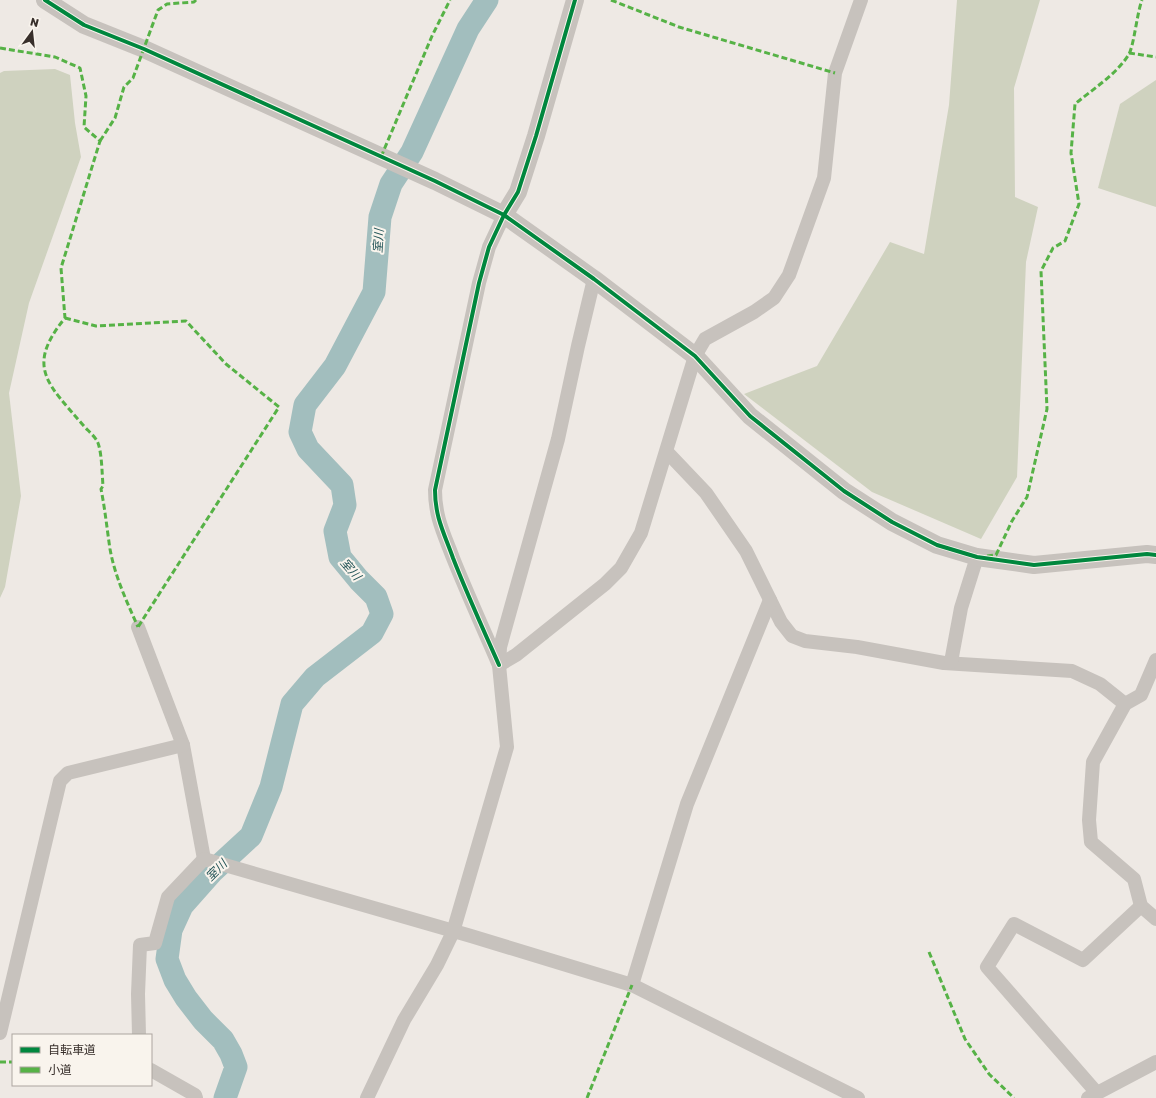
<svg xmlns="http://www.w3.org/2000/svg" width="1156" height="1098" font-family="'Golos Text','Noto Sans JP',sans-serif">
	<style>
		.green { fill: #cfd2bf }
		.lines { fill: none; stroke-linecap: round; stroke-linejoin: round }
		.river { stroke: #a2bebe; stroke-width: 23 }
		.minor { stroke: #c7c2bd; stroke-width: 14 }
		.tertiary { stroke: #c7c2bd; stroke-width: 18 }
		.quiet { stroke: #56b246; stroke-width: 3; stroke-dasharray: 6 3; stroke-linecap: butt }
		.cycleway-casing { stroke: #f9f4ed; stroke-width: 6 }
		.cycleway { stroke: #00873e; stroke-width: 4 }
		.labels { text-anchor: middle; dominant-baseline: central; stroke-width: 4; stroke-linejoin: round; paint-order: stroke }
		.water-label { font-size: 12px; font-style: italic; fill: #235457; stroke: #f9f4ed }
	</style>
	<rect width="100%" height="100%" fill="#eee9e4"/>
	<!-- green -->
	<g class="green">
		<polygon points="957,0 1040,0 1014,88 1015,197 1038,207 1026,262 1017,477 981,539 872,492 744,394 817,366 890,242 924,254 949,105"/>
		<polygon points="55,69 70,75 75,123 81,157 29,303 9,393 21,496 5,587 0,598 0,73 4,71"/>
		<polygon points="1156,80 1156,207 1098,188 1120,104"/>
	</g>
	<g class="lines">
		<!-- river -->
		<polyline class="river" points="225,1098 236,1067 231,1054 223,1040 203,1020 186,998 175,980 167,959 171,930 182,906 213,871 251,836 271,787 292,704 315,677 372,633 382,614 376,597 359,580 340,557 335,531 345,505 342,485 308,449 300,432 305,405 335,366 374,292 380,217 391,184 412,152 468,29 487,0"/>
		<!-- minor -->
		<g class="minor">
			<polyline points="667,452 706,493 746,551 781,622 792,636 805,641 857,647 944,663 1072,671 1100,684 1125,704"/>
			<polyline points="138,627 183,745 204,859"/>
			<polyline points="1156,660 1141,695 1125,704 1093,762 1089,820 1091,842 1134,879 1141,906 1156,919"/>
			<polyline points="951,662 961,608 977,557"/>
			<path d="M498 663C483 628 467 593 453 558 444 534 435 517 435 490L479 283 489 247 504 215"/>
			<polyline points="499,665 516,655 605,584 621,568 641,533 695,356 705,339 754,312 774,298 789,275 824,178 835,73 861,0"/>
			<polyline points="204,859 471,936 632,985 858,1098"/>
			<polyline points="632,985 687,804 770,600"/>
			<polyline points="0,1033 60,781 68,773 183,745"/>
			<polyline points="139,1035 138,994 140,945 155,943 168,897 204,859"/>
			<polyline points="151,1070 195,1095 196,1098"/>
			<polyline points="1097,1093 987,967 1014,924 1083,960 1141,906"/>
			<polyline points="367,1098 404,1020 437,965 453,932 507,747 499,665 500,647 558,439 578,346 594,279"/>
			<polyline points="1088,1098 1156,1062"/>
		</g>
		<!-- tertiary -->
		<g class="tertiary">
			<polyline points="45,0 84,25 144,49 435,181 504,215"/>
			<polyline points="575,0 536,136 518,192 504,215 594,279 695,356 750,416 844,491 892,522 937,545 977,557 1034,565 1147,554 1156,555"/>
		</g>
		<!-- quiet -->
		<g class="quiet">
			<polyline points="611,0 679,27 835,73"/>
			<path d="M0 48 55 57 80 68 86 96 84 127 100 141 61 268 65 318C25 367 48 384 83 425 87 430 96 437 98 443 102 454 102 474 103 486L101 489C105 509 107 529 110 549 115 577 127 602 138 627"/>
			<polyline points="1129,53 1156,57"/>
			<polyline points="100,141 115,118 124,87 133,78 158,10 167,4 194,2 196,0"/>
			<polyline points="381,157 432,36 450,0"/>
			<polyline points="65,318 96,326 186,321 226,364 279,407 138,627"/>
			<path d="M987 556 996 555 1012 521 1027 497 1047 409 1041 271 1053 248 1065 241 1079 204 1071 153 1075 104C1093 89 1117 74 1129 54 1134 45 1137 13 1142 0"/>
			<polyline points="929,952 965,1039 989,1074 1014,1098"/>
			<polyline points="0,1062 13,1062"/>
			<polyline points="587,1098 632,985"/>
		</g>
		<defs>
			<g id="cycleway">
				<path d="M45 0 84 25 144 49 435 181 504 215 489 247 479 283 435 490C435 517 444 533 453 558 467 594 483 629 499 665"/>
				<polyline points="575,0 536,136 518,192 504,215 594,279 695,356 750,416 844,491 892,522 937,545 977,557 1034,565 1147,554 1156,555"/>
			</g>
		</defs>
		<!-- cycleway casing -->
		<use href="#cycleway" class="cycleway-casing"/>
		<!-- cycleway -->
		<use href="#cycleway" class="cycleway"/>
	</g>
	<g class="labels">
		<!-- water labels -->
		<g class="water-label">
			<text transform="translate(378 241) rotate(-86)">室川</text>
			<text transform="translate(351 569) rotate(49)">室川</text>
			<text transform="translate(216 870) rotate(-45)">室川</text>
		</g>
	</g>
	<!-- legend -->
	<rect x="12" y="1034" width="140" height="52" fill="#f9f4ed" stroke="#aca59f"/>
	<rect x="20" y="1047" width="20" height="6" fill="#00873e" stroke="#aca59f"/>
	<text x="48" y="1054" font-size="12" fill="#382f2b">自転車道</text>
	<rect x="20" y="1067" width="20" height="6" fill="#56b246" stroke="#aca59f"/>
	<text x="48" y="1074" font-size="12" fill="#382f2b">小道</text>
	<!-- north arrow -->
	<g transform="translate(32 32) rotate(15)" stroke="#f9f4ed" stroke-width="3" paint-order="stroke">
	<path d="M0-3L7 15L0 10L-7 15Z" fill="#382f2b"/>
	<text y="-6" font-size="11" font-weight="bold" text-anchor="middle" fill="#382f2b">N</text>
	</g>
</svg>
